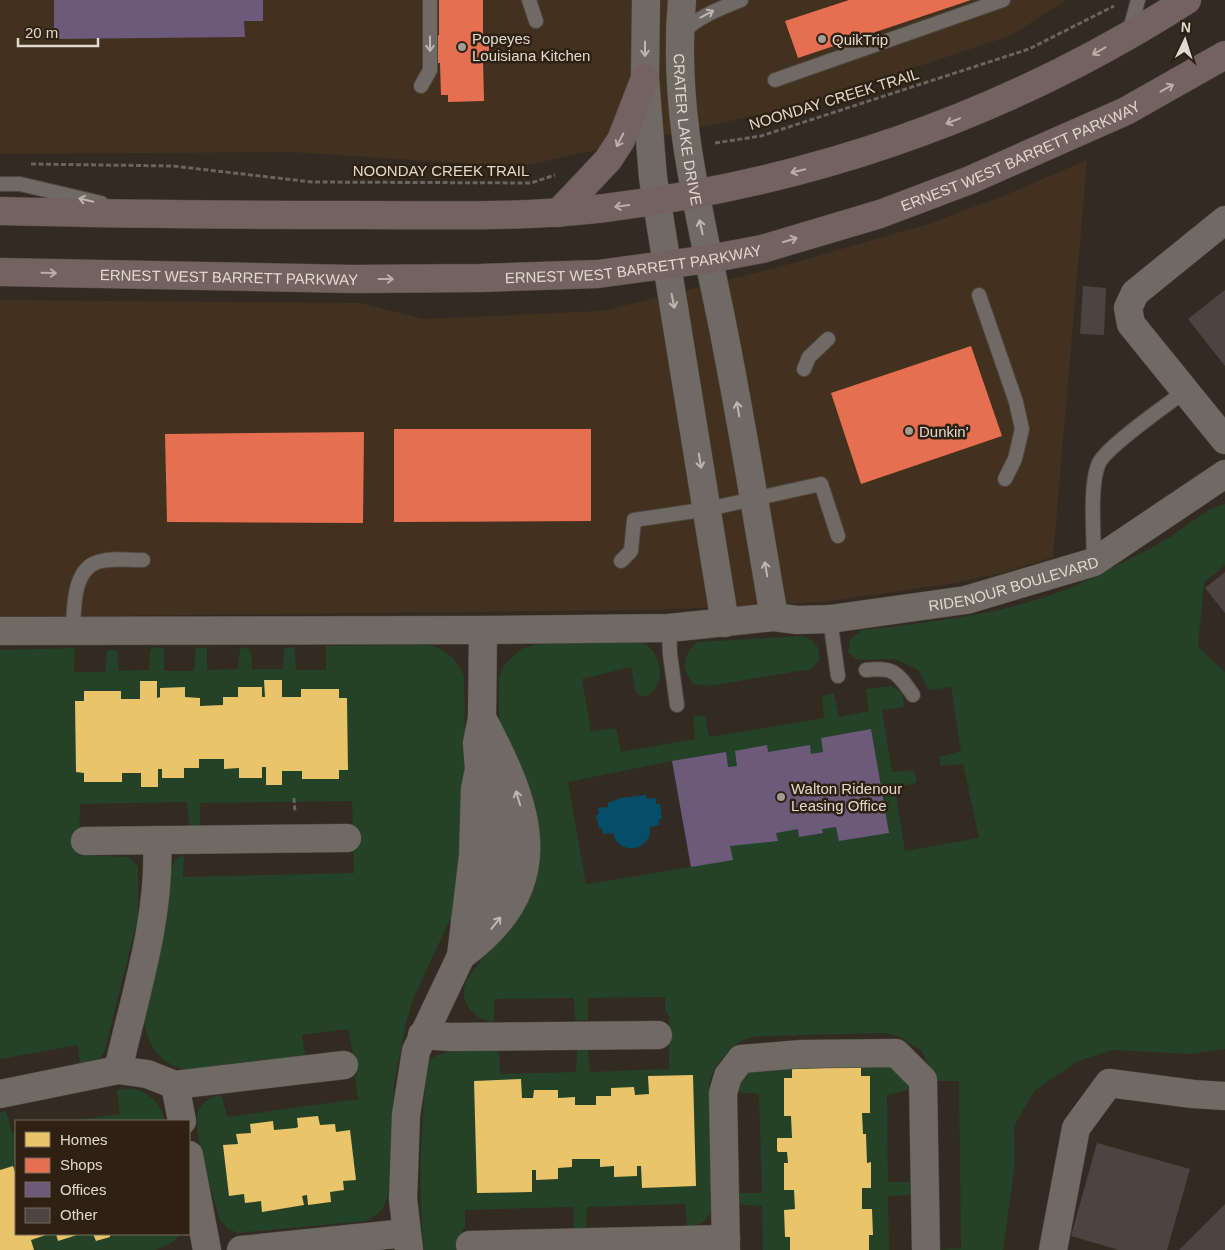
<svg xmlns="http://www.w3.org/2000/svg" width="1225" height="1250" font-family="Helvetica,sans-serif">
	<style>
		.built { fill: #42311e }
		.green { fill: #234228; fill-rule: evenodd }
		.water { fill: #054e6a }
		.homes { fill: #e9c46a }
		.shops { fill: #e76f51 }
		.offices { fill: #6d597a }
		.building { fill: #4d4442 }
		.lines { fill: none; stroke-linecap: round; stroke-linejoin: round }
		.lane-casing { stroke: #4e473f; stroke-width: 16 }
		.street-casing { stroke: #4e473f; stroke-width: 29 }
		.highway-casing { stroke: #4e473f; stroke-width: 29 }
		.path { stroke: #6a645e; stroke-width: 3; stroke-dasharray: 5 2.5; stroke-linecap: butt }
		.lane { stroke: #6f6a63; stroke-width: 14 }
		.street { stroke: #6f6a63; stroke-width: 28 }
		.highway { stroke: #746260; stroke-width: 28 }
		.oneway { stroke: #bfb7ae }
		.oneway2 { stroke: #bbafa8 }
		.poi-dot { fill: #a49b92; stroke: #2e2113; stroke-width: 2 }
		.labels { text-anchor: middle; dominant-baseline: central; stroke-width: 5; stroke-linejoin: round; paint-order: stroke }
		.poi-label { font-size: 15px; fill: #e1d8ce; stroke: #2e2113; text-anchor: start }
		.street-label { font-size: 15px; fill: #e1d8ce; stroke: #2e2113 }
	</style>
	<rect width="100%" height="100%" fill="#332b22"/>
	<!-- built -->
	<g class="built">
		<polygon points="0,0 1066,0 1012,35 803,105 518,167 292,152 0,154"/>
		<polygon points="1087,160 1053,557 1009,571 956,583 823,602 653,610 0,617 0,300 360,303 424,319 602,311 779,267 928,224 1003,196"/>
	</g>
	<!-- green -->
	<g class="green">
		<path d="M1225 504V565L1204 582 1198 647 1225 672V1049L1191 1054 1112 1050 1078 1061 1034 1091 1014 1126 1015 1163 1003 1250H939L961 1248 959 1081H936L922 1051 898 1036 886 1033 761 1036C756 1037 749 1037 745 1039 729 1046 713 1067 709 1083L711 1212C705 1221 700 1226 689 1227L687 1225 685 1204 587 1207 586 1229 577 1230 574 1228 573 1207 465 1210V1228L462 1231 463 1250H424C419 1196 420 1143 425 1090 426 1081 425 1067 430 1060 439 1048 483 1050 497 1050L499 1052 500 1074 576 1072 577 1050 588 1049 590 1072 669 1069V1016L665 1011V997L588 998V1020L578 1021 575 1018 574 998 494 999V1021L491 1022 478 1017 468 1007 464 998V988L467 979 519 910 499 727V677L505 664 521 649 540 643 641 642C662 651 668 684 647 696H640L636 692 631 667 582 679 591 731 616 728 621 752 695 739 693 716H705L709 737 824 718 822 697 832 693 834 694 839 717 869 711 866 689 891 686 902 693 904 704 903 707 882 710 892 772 913 770 917 780 915 783 895 788 905 851 979 838 963 764 941 766 939 757 961 751 951 687 929 690 918 670 895 659 856 660 848 652 850 639 862 630C941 621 1020 613 1092 578 1118 565 1145 552 1170 537 1187 527 1205 508 1225 504ZM672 761 691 867 586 884 568 782Z"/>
		<path d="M802 636C814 639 821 647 819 660L811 669 709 686 694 684C680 671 683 652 698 642Z"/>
		<path d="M428 645C446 649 455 658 464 675L467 837 453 913 413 999 406 1023 394 1084 388 1195C384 1210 379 1214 365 1221L238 1233 228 1229 220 1220C214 1198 190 1126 199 1109 203 1102 210 1098 218 1095L222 1096 227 1117 358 1099 355 1076 357 1075 348 1029 302 1035 305 1054 302 1057C280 1059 258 1062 236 1064 223 1066 208 1070 194 1070 164 1069 145 1046 144 1017 152 980 166 941 168 903 169 887 166 867 180 856L184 857 183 877 354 873 352 801 200 803V825L192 827 189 823 187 802 80 804 79 855 128 857 138 866V917L104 1053 94 1063 80 1066 78 1045 0 1059V650L75 648 74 672H105L107 652 110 650 117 651 119 671 149 670 150 650 154 647 162 648 164 650V671H194L196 647 207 648V670L238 669 240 649 245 647 251 652 252 669H283L284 648 291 647 295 649 296 670H326V646Z"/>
		<path d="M892 1065 906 1080 909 1090 887 1095 888 1182H910L911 1193 908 1195 888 1196 889 1250H763L762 1206 742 1205 738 1201 740 1193H762L759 1094 737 1092C739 1077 749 1071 763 1068Z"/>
		<path d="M131 1088C149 1092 161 1103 165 1121H72L120 1114 117 1090Z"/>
		<path d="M6 1111 12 1133H16V1234H180C174 1243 166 1246 156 1250H0V1112Z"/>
	</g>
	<!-- water -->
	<path class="water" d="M646 795 647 799 656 798V804H660L662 819H659V825L650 827C653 851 618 857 613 833L603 834 602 828H599L596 815 599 814 598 808 608 807V803L621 798Z"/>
	<!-- homes -->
	<g class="homes">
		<polygon points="264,680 282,680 282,697 301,697 301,689 339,689 339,698 347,698 348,770 339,770 339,779 302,779 302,771 282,771 282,785 266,785 266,767 262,767 262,778 239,778 239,768 224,769 224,759 199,759 199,768 184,768 184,778 162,778 162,769 158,769 158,787 141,787 141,773 122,773 122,782 84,782 84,773 76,772 75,701 84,701 84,691 121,691 121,699 140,699 140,681 157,681 157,698 160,697 160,688 185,687 185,697 200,698 200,706 223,705 223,697 238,697 238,687 262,687 262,697 265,697"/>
		<polygon points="861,1067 861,1076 870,1076 870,1113 862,1113 863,1134 866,1134 867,1163 871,1162 871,1188 862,1188 862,1209 872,1209 873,1235 869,1235 869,1250 790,1250 790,1237 785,1237 784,1210 795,1209 794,1190 784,1190 784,1163 788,1163 787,1152 778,1152 777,1150 777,1138 792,1138 791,1116 784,1116 784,1078 792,1078 792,1069"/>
		<polygon points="693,1075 696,1186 642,1188 641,1166 637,1166 637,1176 614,1177 614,1166 600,1167 600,1159 572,1159 572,1167 558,1168 558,1179 536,1180 536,1170 532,1170 532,1192 477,1193 474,1081 521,1079 522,1098 533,1098 534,1090 558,1090 558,1098 575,1097 575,1105 596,1105 596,1096 611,1096 611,1088 634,1087 635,1095 649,1094 648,1076"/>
		<polygon points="318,1116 320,1125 335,1124 336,1132 350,1130 356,1180 343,1181 344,1190 330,1192 331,1202 308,1205 307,1195 302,1196 304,1205 262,1212 261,1201 245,1203 244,1194 229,1196 223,1145 238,1144 236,1134 251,1133 250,1124 273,1121 274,1130 296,1128 298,1127 297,1118"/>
		<polygon points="13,1166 16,1175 16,1234 49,1234 31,1240 34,1250 0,1250 0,1170"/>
		<polygon points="56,1234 77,1234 77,1235 58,1241"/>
		<polygon points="93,1234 110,1234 110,1237 96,1241"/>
	</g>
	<!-- shops -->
	<g class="shops">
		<polygon points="439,0 483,0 483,36 489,36 489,58 483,58 484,101 448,102 448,95 441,95 440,63 436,63 435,36 439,35"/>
		<polygon points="849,0 971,0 798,58 785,21"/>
		<polygon points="971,346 1002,436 861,484 831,393"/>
		<polygon points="394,429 591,429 591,521 394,522"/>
		<polygon points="364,432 363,523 167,522 165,434"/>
	</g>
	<!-- offices -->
	<g class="offices">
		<polygon points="54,0 263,0 263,21 244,21 245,37 54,39"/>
		<polygon points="871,729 889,833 839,841 836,827 822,829 823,833 799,837 798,829 776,833 778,841 730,846 733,860 691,867 672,761 726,752 728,767 737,766 735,751 767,745 768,752 810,745 811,754 823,752 821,738"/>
	</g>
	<!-- building -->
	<g class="building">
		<polygon points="1083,286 1106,288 1104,335 1080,334"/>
		<polygon points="1225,290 1225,366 1188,319"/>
		<polygon points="1225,572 1225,613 1205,588"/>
		<polygon points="1097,1143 1190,1169 1167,1250 1119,1250 1071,1236"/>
		<polygon points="1225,1204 1225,1250 1179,1250"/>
	</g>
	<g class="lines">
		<defs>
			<g id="lane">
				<polyline points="529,0 536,21"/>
				<path d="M682 33C699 16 719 9 741 0"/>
				<polyline points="1129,33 1138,0"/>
				<polyline points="775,80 1003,0"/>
				<polyline points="421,86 430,70 430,0"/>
				<polyline points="0,184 20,184 101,203"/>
				<polyline points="979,295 1016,402 1022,429 1015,459 1005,479"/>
				<polyline points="804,369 809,357 828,339"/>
				<polyline points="621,561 631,551 634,520 708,509 821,484 838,536"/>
				<path d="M1094 562C1094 537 1089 484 1099 463 1107 446 1167 405 1185 391"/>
				<polyline points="830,619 838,676"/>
				<polyline points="669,628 670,654 677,705"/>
				<path d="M73 632C74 612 72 573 95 563 108 557 128 560 143 560"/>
				<path d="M866 670C894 667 897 672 913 695"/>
			</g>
			<g id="street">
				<polyline points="646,0 645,78 653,178 725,623"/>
				<path id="s1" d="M682 0C672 113 699 209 721 318 741 417 757 517 774 617"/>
				<polyline points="1225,220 1135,293 1128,308 1131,324 1225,440"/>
				<path id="s2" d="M0 631 483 630 669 628 774 617 797 620 830 619 966 600 1094 562 1225 474"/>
				<polyline points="85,841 347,838"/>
				<path d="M465 921C472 914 484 906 489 897 502 872 502 833 497 806 495 792 486 780 479 769"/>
				<path d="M461 956C558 886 531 809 482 718"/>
				<polyline points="422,1035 450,1037 658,1035"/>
				<path d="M118 1070C135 995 161 917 157 840"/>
				<polyline points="175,1085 182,1121"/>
				<polyline points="0,1094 118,1070 147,1074 175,1085 344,1065"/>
				<polyline points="189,1155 207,1250"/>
				<polyline points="470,1245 726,1239"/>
				<polyline points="241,1250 406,1233"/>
				<polyline points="409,1250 403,1199 406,1115 416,1051 461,956 473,856 475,789 479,769 477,743 482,718 483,630"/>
				<polyline points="726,1250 723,1093 728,1076 741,1059 802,1054 896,1053 923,1080 926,1250"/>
				<polyline points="1053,1250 1076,1128 1109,1083 1193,1094 1225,1096"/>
			</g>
			<g id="highway">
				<path d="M0 211C119 214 239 215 358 215 440 215 523 218 605 208 814 182 1009 114 1187 0"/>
				<polyline points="558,213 608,160 621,140 645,78"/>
				<path id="s3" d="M0 272 353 279 480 278 598 274 709 259 762 249 880 214 970 180 1126 111 1225 55"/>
			</g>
		</defs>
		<!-- lane casing -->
		<use href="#lane" class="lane-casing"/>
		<!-- street casing -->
		<use href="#street" class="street-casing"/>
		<!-- highway casing -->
		<use href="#highway" class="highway-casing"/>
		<!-- path -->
		<g class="path">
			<polyline points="715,143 761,136 1029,49 1114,6"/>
			<polyline points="31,164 173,166 312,182 531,183 555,175"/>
			<polyline points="294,798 295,812"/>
		</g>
		<!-- lane -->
		<use href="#lane" class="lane"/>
		<!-- street -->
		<use href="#street" class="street"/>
		<!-- highway -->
		<use href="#highway" class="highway"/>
	</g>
	<!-- one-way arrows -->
	<defs><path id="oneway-shaft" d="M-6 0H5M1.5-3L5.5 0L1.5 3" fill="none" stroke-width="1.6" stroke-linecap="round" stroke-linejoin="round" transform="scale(1.25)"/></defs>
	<g class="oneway">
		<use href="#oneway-shaft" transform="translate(707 14) rotate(-28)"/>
		<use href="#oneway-shaft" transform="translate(430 44) rotate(90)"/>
		<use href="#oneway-shaft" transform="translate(645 49) rotate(90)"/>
		<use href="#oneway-shaft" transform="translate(86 200) rotate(-167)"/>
		<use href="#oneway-shaft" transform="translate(701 227) rotate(-103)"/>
		<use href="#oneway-shaft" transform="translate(673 301) rotate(79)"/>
		<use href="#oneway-shaft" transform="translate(738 409) rotate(-100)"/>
		<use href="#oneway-shaft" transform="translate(700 461) rotate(81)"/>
		<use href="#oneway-shaft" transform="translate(766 569) rotate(-100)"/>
		<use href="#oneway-shaft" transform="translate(518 798) rotate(-107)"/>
		<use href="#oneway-shaft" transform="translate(496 923) rotate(-52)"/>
	</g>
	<g class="oneway2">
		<use href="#oneway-shaft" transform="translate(1099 51) rotate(150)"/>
		<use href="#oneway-shaft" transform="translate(1167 88) rotate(-29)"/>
		<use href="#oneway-shaft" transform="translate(953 121) rotate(159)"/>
		<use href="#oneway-shaft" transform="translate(620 140) rotate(117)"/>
		<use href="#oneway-shaft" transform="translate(798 171) rotate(166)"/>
		<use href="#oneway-shaft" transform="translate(622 206) rotate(172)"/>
		<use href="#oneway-shaft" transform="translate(790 240) rotate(-17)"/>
		<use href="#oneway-shaft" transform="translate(49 273) rotate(1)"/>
		<use href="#oneway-shaft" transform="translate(386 279)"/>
	</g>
	<!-- markers -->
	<g class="poi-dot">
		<circle cx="822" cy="39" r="5"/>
		<circle cx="462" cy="47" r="5"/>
		<circle cx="909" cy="431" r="5"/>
		<circle cx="781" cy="797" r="5"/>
	</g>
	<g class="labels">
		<!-- poi labels -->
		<g class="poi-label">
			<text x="472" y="38">Popeyes<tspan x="472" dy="17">Louisiana Kitchen</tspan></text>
			<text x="832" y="39">QuikTrip</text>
			<text x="919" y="431">Dunkin'</text>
			<text x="791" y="788">Walton Ridenour<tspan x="791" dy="17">Leasing Office</tspan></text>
		</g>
		<!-- street labels -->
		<g class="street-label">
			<text transform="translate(834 99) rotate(-17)">NOONDAY CREEK TRAIL</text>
			<text stroke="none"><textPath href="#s1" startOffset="130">CRATER LAKE DRIVE</textPath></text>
			<text stroke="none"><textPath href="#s3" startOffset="1039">ERNEST WEST BARRETT PARKWAY</textPath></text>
			<text x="441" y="170">NOONDAY CREEK TRAIL</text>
			<text stroke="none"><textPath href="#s3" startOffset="634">ERNEST WEST BARRETT PARKWAY</textPath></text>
			<text stroke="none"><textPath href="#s3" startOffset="229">ERNEST WEST BARRETT PARKWAY</textPath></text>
			<text stroke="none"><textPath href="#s2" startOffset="1018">RIDENOUR BOULEVARD</textPath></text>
		</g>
	</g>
	<!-- legend -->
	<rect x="15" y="1120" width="175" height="115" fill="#2e2113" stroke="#766a5e"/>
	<rect x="25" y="1132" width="25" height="15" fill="#e9c46a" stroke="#766a5e"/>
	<text x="60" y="1145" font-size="15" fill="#e1d8ce">Homes</text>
	<rect x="25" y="1158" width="25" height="15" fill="#e76f51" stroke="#766a5e"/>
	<text x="60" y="1170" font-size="15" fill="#e1d8ce">Shops</text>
	<rect x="25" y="1182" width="25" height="15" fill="#6d597a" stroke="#766a5e"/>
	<text x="60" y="1195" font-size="15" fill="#e1d8ce">Offices</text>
	<rect x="25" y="1208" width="25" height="15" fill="#4d4442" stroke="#766a5e"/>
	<text x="60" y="1220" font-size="15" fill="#e1d8ce">Other</text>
	<!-- north arrow -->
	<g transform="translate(1185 40) rotate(4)" stroke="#2e2113" stroke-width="4" paint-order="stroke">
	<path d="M0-4L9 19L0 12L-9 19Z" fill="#e1d8ce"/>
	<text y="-8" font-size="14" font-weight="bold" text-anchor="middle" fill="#e1d8ce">N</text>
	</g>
	<!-- scale -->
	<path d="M18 38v8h80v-8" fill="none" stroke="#e1d8ce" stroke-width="2.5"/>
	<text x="25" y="38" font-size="15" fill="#e1d8ce" stroke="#2e2113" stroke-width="4" paint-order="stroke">20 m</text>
</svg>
